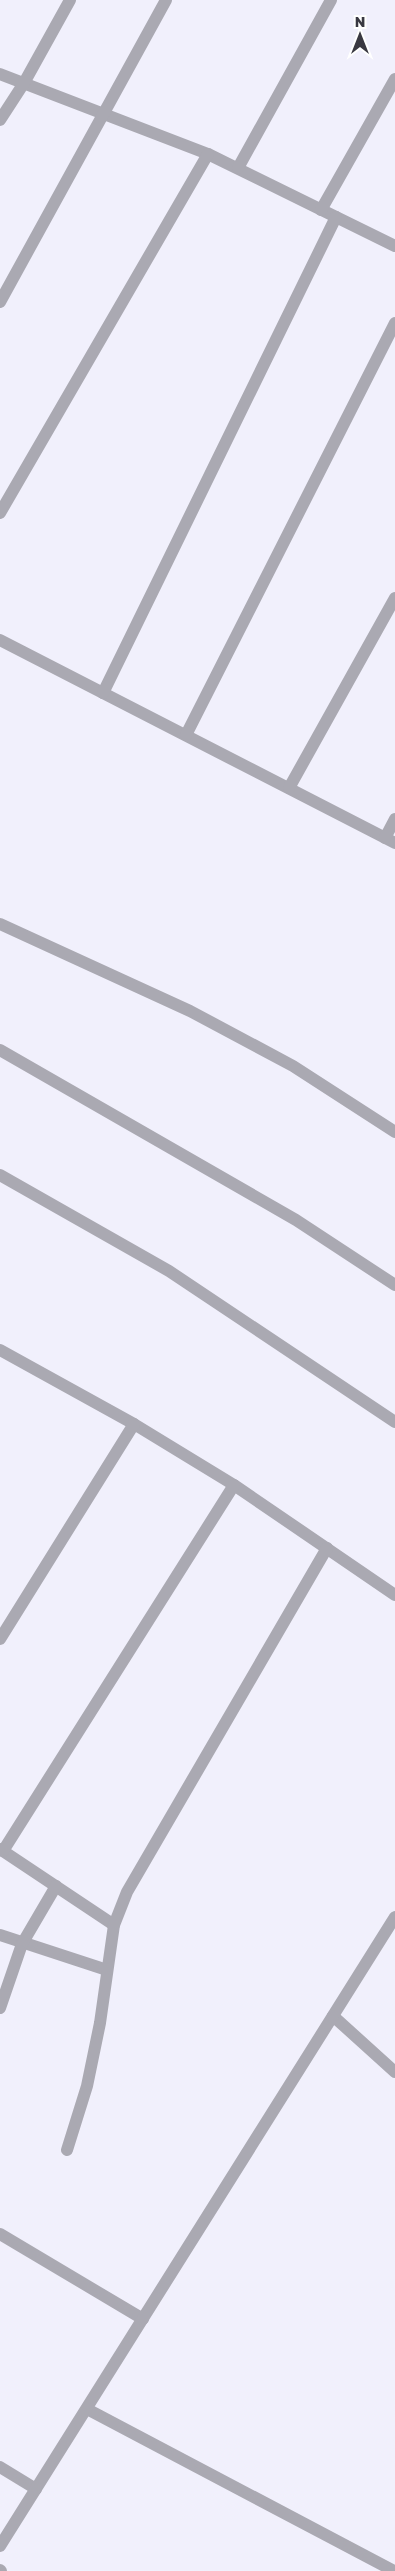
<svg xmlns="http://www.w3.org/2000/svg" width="395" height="2571" font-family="'Golos Text',sans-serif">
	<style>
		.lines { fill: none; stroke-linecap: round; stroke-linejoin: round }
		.minor { stroke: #aaa9b2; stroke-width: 12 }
	</style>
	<rect width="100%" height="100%" fill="#f1f0fc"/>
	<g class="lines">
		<!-- minor -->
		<g class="minor">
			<polyline points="0,74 208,154 395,246"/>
			<polyline points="0,120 24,83 70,0"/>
			<polyline points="238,168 331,0"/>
			<polyline points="321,210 395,79"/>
			<polyline points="0,302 166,0"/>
			<polyline points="0,513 208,154"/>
			<polyline points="0,640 395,843"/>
			<polyline points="103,693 336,217"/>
			<polyline points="186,735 395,323"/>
			<polyline points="289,788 395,598"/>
			<polyline points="385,838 395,819"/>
			<polyline points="0,924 190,1011 293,1066 395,1132"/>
			<polyline points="0,1050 296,1220 395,1285"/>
			<polyline points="0,1175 169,1271 395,1422"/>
			<polyline points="0,1350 134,1424 234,1485 395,1595"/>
			<polyline points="0,1639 134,1424"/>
			<polyline points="0,1849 114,1925"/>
			<polyline points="3,1851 234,1485"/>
			<polyline points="0,1935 107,1970"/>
			<polyline points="0,2008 22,1944 56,1886"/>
			<polyline points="333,2016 395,2072"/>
			<polyline points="67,2150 87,2086 100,2023 114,1925 127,1892 327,1548"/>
			<polyline points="0,2234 143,2319"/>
			<polyline points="87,2409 394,2571"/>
			<polyline points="0,2467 36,2489"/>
			<polyline points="0,2546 395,1917"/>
			<polyline points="0,2570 1,2571"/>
		</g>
	</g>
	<!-- north arrow -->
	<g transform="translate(360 35)" stroke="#ffffff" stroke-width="4" paint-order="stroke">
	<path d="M0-4L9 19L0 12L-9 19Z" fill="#393841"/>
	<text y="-8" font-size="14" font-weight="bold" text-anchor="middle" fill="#393841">N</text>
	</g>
</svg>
